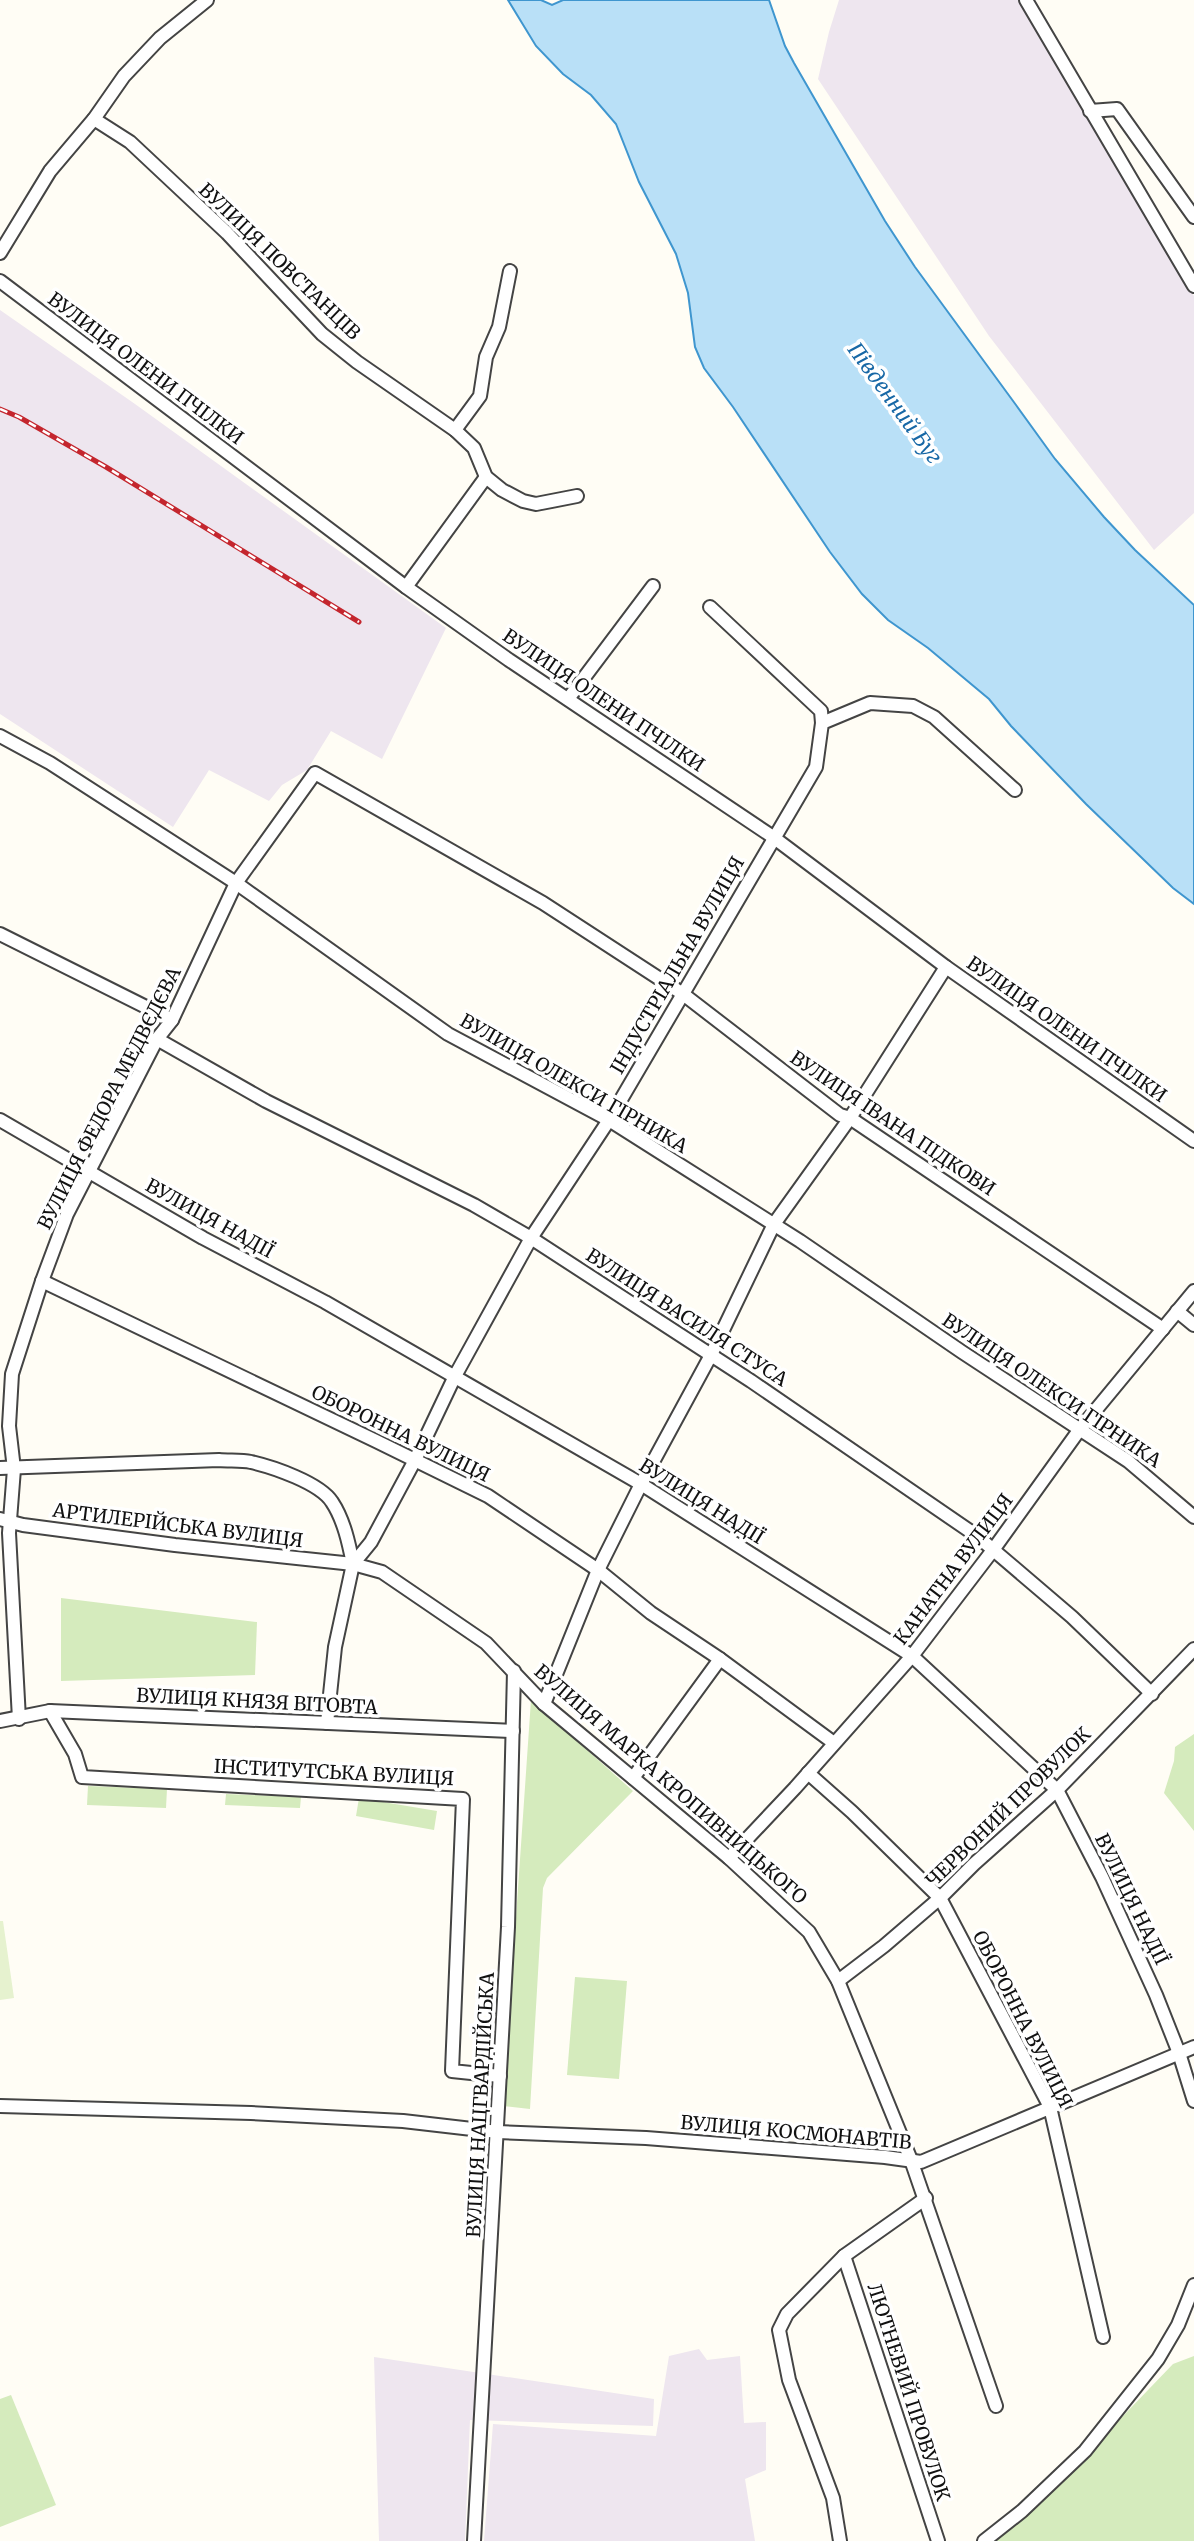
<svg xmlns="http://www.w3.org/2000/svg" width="1194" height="2541" font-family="Merriweather,serif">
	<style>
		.industrial { fill: #eee6ef }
		.green { fill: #d5ebbd }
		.pitch { fill: #e6f2cf }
		.water { fill: #b9e0f7; stroke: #3f96cf; stroke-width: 2 }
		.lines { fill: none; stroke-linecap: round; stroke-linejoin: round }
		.minor-casing { stroke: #444; stroke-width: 16 }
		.minor { stroke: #fff; stroke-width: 12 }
		.rail-casing { stroke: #c4262e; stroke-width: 5 }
		.rail { stroke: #fff; stroke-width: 2.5; stroke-dasharray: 8; stroke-linecap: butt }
		.labels { text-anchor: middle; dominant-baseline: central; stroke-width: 7; stroke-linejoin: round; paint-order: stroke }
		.street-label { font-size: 19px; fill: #111; stroke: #fff }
		.water-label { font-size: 21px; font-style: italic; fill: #1768a6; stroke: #fff }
	</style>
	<rect width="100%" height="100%" fill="#fffdf5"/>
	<!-- industrial -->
	<g class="industrial">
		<polygon points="839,0 1018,0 1130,186 1165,250 1194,296 1194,513 1154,550 989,336 818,79 829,32"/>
		<polygon points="0,310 135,404 446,628 382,759 331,731 307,770 282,785 269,801 209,770 173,827 0,714"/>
		<polygon points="699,2349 707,2360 740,2356 744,2423 766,2422 766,2470 745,2479 755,2541 484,2541 493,2424 656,2436 669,2356"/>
		<polygon points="374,2357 654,2399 653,2426 470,2420 465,2541 379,2541"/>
	</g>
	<!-- green -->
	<g class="green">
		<polygon points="61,1598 257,1622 255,1675 61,1681"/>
		<polygon points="531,1700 633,1791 547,1878 543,1888 530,2109 503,2106"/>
		<polygon points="1194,1734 1194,1831 1164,1793 1174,1761 1175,1747"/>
		<polygon points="88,1786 167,1789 166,1808 87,1805"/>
		<polygon points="226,1794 301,1797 300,1808 225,1805"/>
		<polygon points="359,1798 437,1811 434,1830 356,1816"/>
		<polygon points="575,1977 627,1981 619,2079 567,2075"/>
		<polygon points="1194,2356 1194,2541 992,2541 1025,2518 1173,2364"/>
		<polygon points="11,2395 56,2505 0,2527 0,2399"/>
	</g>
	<!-- pitch -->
	<polygon class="pitch" points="0,1921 3,1921 14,1998 0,2000"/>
	<!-- water -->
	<polygon class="water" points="508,0 541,0 552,5 563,0 769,0 785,46 794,63 885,221 915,267 1016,405 1055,459 1104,517 1135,550 1194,605 1194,904 1173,888 1086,804 1011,726 989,699 928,648 888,620 862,594 830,552 733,407 704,368 695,347 688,293 676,254 639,182 616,124 591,95 563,74 536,46"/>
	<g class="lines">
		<defs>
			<g id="minor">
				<polyline points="1026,0 1194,286"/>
				<polyline points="1090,111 1117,109 1194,217"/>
				<polyline points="94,119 130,142 227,233 322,334 357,362 455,430 474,448 486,477 502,490 523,501 536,504 577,496"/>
				<polyline points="0,253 50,171 94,119 124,76 160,38 207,0"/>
				<polyline points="0,281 406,587 509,660 773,837 946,967 1194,1141"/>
				<polyline points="455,430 480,396 486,357 499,327 510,271"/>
				<polyline points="406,587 486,477"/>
				<polyline points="710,607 821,711 822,723"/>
				<polyline points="568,699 653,586"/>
				<polyline points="0,736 50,763 236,883 448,1034 609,1120 800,1241 962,1352 1128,1461 1194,1517"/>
				<polyline points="0,934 172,1020"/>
				<polyline points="157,1039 266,1101 474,1205 531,1238 751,1381 977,1536 1072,1617 1152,1694"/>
				<polyline points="0,1120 203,1238 325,1302 641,1484 912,1656 1057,1790 1102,1877 1156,1995 1179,2053 1194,2101"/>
				<polyline points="42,1281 376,1441 488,1496 598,1570 651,1613 720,1659 834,1743"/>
				<polyline points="1177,1311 1194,1325"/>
				<path d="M0 1468 219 1460C229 1461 241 1460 251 1462 273 1467 320 1483 332 1502 344 1520 349 1544 353 1564L382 1572 486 1643 544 1704 729 1858 809 1932 838 1981 911 2160 996 2406"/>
				<polyline points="0,1519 23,1525 175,1545 353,1564"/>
				<polyline points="544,1704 598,1570 641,1484 711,1355 774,1224 850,1118 946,967"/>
				<polyline points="50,1711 75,1754 82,1777 463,1799 452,2071 500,2076"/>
				<polyline points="19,1719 9,1533 14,1469 9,1426 12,1374 42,1281 67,1214 157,1039 172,1020 236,883 315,773 543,903 683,994 840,1115 850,1118 1163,1329"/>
				<polyline points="0,1721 50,1711 513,1731"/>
				<polyline points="327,1723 335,1647 353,1564 371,1542 415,1460 455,1376 531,1238 609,1120 816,767 822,723 870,703 913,706 934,717 1015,790"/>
				<polyline points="808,1773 852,1812 940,1898 1050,2107 1103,2337"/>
				<polyline points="633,1778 720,1659"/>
				<polyline points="729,1858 795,1788 912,1656 993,1550 1080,1429 1194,1291"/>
				<polyline points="838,1981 884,1946 940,1898 974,1864 1057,1790 1194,1649"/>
				<polyline points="0,2106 251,2113 403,2121 498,2132 646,2138 885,2157 921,2162 1194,2047"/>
				<polyline points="844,2256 938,2541"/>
				<polyline points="474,2541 508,1927 514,1671"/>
				<polyline points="840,2541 833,2498 789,2380 779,2330 787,2314 844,2256 926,2198"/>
				<polyline points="984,2541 1022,2511 1085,2451 1158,2359 1178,2325 1194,2285"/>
			</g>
		</defs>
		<!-- minor casing -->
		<use href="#minor" class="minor-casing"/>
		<!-- minor -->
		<use href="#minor" class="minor"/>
		<defs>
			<polyline id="rail" points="0,409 19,417 106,467 359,622"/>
		</defs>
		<!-- rail casing -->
		<use href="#rail" class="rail-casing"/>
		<!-- rail -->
		<use href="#rail" class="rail"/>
	</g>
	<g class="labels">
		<!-- street labels -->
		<g class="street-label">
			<text transform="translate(280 261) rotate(44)">ВУЛИЦЯ ПОВСТАНЦІВ</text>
			<text transform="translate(146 368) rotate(37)">ВУЛИЦЯ ОЛЕНИ ПЧІЛКИ</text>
			<text transform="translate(604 700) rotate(34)">ВУЛИЦЯ ОЛЕНИ ПЧІЛКИ</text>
			<text transform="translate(677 965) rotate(-60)">ІНДУСТРІАЛЬНА ВУЛИЦЯ</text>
			<text transform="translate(1067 1029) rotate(35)">ВУЛИЦЯ ОЛЕНИ ПЧІЛКИ</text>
			<text transform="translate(574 1083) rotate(30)">ВУЛИЦЯ ОЛЕКСИ ГІРНИКА</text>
			<text transform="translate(109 1098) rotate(-63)">ВУЛИЦЯ ФЕДОРА МЕДВЄДЄВА</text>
			<text transform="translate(893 1123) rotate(34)">ВУЛИЦЯ ІВАНА ПІДКОВИ</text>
			<text transform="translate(210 1218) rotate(29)">ВУЛИЦЯ НАДІЇ</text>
			<text transform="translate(687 1317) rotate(33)">ВУЛИЦЯ ВАСИЛЯ СТУСА</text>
			<text transform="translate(1052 1390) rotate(34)">ВУЛИЦЯ ОЛЕКСИ ГІРНИКА</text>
			<text transform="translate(401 1433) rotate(26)">ОБОРОННА ВУЛИЦЯ</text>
			<text transform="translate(702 1501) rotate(32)">ВУЛИЦЯ НАДІЇ</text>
			<text transform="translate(178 1525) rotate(7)">АРТИЛЕРІЙСЬКА ВУЛИЦЯ</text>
			<text transform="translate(953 1569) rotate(-53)">КАНАТНА ВУЛИЦЯ</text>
			<text transform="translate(257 1701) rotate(3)">ВУЛИЦЯ КНЯЗЯ ВІТОВТА</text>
			<text transform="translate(334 1772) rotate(3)">ІНСТИТУТСЬКА ВУЛИЦЯ</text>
			<text transform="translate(671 1784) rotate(41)">ВУЛИЦЯ МАРКА КРОПИВНИЦЬКОГО</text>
			<text transform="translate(1008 1807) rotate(-44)">ЧЕРВОНИЙ ПРОВУЛОК</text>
			<text transform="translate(1132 1899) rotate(64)">ВУЛИЦЯ НАДІЇ</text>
			<text transform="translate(1023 2019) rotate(63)">ОБОРОННА ВУЛИЦЯ</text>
			<text transform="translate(480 2105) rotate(-87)">ВУЛИЦЯ НАЦГВАРДІЙСЬКА</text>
			<text transform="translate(796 2132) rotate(5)">ВУЛИЦЯ КОСМОНАВТІВ</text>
			<text transform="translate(909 2392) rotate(72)">ЛЮТНЕВИЙ ПРОВУЛОК</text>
		</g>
		<!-- water labels -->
		<g class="water-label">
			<text transform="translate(895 403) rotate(54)">Південний Буг</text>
		</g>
	</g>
</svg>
